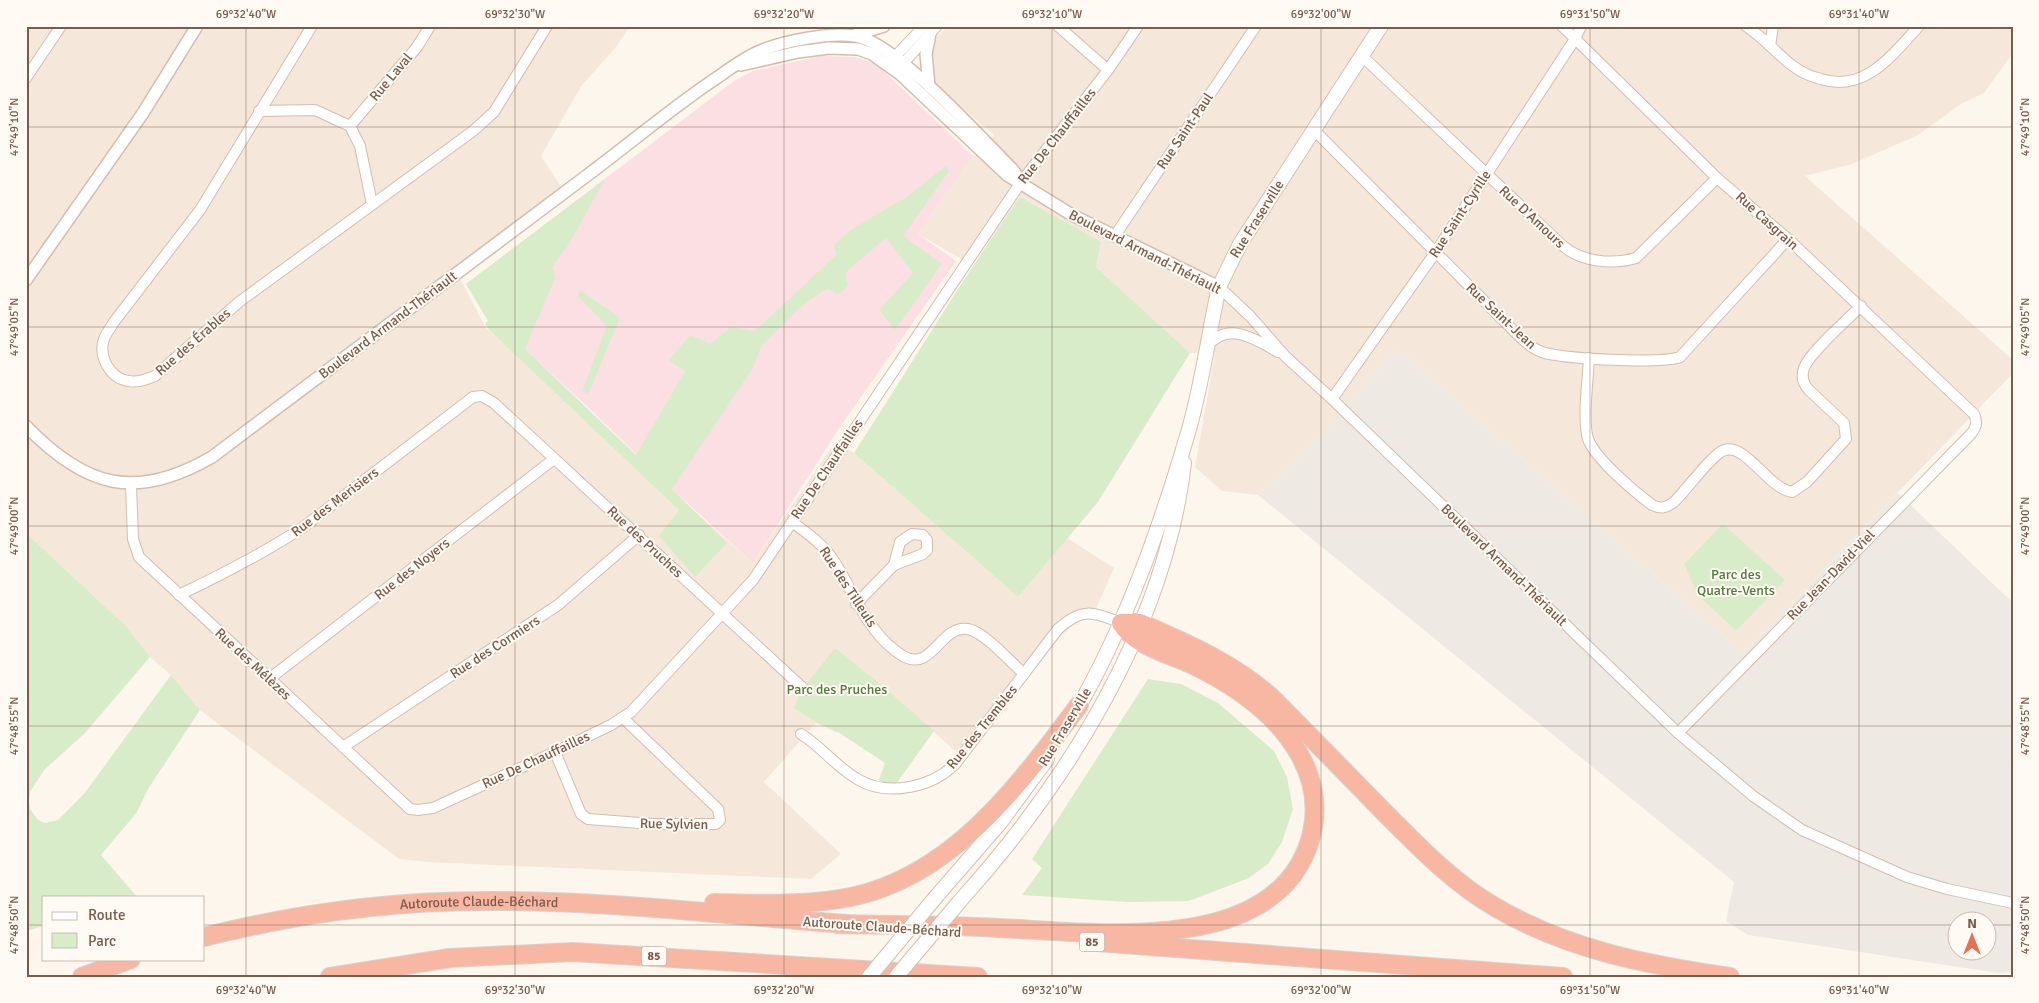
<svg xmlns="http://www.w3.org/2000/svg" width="2039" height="1003" font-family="Signika,sans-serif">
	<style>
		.residential { fill: #f5e8da }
		.industrial { fill: #efe9e4; fill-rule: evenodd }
		.medical { fill: #fbdfe3 }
		.green { fill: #d8ecc9 }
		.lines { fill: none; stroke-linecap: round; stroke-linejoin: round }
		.minor-casing { stroke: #d1beb0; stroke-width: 12 }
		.tertiary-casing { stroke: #d1beb0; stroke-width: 14 }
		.secondary-casing { stroke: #d6c0b0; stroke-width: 16 }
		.motorway-casing { stroke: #dad1cd; stroke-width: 20 }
		.minor { stroke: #fff; stroke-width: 10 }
		.tertiary { stroke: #fff; stroke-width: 11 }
		.secondary { stroke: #fff; stroke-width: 14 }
		.motorway { stroke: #f7b7a3; stroke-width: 18 }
		.secondary-bridge-casing { stroke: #d6c0b0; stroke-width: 16; stroke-linecap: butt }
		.secondary-bridge { stroke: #fff; stroke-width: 14 }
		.ticks { fill: none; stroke: #7a5c4d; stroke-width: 1; stroke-opacity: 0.45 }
		.labels { text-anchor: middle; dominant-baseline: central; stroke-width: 4; stroke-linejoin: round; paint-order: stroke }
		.shield { fill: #fffaf3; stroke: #a28b7f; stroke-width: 1 }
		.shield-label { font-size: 12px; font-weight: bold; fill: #7a5c4d }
		.street-label { font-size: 14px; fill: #7a5c4d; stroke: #fffaf3 }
		.park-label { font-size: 14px; fill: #537a41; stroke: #fffaf3 }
		.neatline { fill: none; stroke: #7a5c4d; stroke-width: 2 }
		.ticks-label { font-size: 12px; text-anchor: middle; fill: #7a5c4d }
	</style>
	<rect width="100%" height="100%" fill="#fdf6ec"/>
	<!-- residential -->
	<g class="residential">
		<polygon points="26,26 630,26 616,47 582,85 541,156 564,191 457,273 486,328 753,563 835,442 854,453 1018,597 1067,538 1114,568 1092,618 1086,618 1071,627 1060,637 964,759 878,682 837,733 816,723 764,782 841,854 811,879 428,862 399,859 200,710 171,675 150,657 126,626 26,533"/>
		<polygon points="948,26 2013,26 2013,53 1984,93 1961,104 1918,135 1852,164 1805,176 2013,360 2013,373 1743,653 1397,348 1327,430 1258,495 1222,491 1195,467 1215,353 1190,353 1096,267 1100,242 1020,197 972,265 918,234 973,156 994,135 939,88 931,74 931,57 937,37"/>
	</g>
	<!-- industrial -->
	<path class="industrial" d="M1397 348 1743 653 1898 493 2013 603V972L1998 973 1748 935 1726 921 1734 882 1258 495 1327 430ZM1956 920H1986V950H1956Z"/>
	<!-- medical -->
	<polygon class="medical" points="821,56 855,57 876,64 973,156 918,234 956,261 840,427 753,563 672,489 593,412 525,349 489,322 466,284 734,81 753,71"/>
	<!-- green -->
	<g class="green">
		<polygon points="946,166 949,171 903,236 942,264 895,330 879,310 913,273 886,238 845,273 848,286 838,294 829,289 823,291 799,308 761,346 753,368 672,489 727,543 695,577 659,536 679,510 489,330 485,324 488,321 466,284 605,179 569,244 552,267 555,278 525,349 636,455 685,371 669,360 690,335 710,344 731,327 755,331 837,254 833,246 850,230 905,198"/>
		<path d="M1020 197 1101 242 1096 267 1190 353 1098 502 1018 597 854 453C910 367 961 280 1020 197Z"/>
		<polygon points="580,290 620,318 588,394 582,391 607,326 578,297"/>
		<polygon points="1723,524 1785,580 1736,631 1698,595 1684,564"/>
		<polygon points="26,533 126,626 150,657 84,734 44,770 30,792 29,800 30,809 38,820 45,823 58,820 84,794 171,675 200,710 148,789 137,812 101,855 137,897 44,897 44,926 26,931"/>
		<polygon points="835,648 878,682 934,731 896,784 885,783 879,780 885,763 838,732 816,722 794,708 800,692"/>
		<polygon points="1148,679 1181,684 1218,703 1274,751 1287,777 1293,809 1282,842 1268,864 1249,878 1189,901 1127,902 1022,895 1042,868 1032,859"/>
	</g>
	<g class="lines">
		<defs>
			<g id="minor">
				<path d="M312 26 200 210 114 322C111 327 106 333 104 339 98 356 110 379 129 381 138 383 147 379 155 376L239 302 473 131 494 112 547 26"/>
				<polyline points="1058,26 1108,70"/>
				<path d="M1562 26 1717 178 1788 239 1974 414C1978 423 1976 428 1970 435L1678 733"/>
				<path d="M1746 26C1763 37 1777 54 1793 66 1801 72 1812 77 1821 79 1865 93 1892 55 1919 26"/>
				<polyline points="1770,46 1773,26"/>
				<path d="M1362 56 1563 246C1582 262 1612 265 1636 258L1717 178"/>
				<polyline points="890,62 924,26"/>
				<polyline points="899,68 937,26"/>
				<polyline points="26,78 61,26"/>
				<polyline points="259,111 315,110 350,126 360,146 372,204"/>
				<polyline points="350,126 417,47 430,26"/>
				<path d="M1314 130 1517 334C1525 341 1532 349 1542 352 1563 359 1660 364 1680 357L1788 239"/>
				<polyline points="1114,237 1256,26"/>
				<polyline points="1219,287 1250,316 1285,356 1332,399 1678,733 1753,796 1802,830 1907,877 1947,889 2013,903"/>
				<path d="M1207 347C1227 320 1255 339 1278 352"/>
				<path d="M1589 358C1588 381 1583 413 1587 435 1590 455 1635 492 1652 505 1661 509 1666 508 1674 502 1689 487 1702 467 1719 453 1742 435 1766 488 1792 492L1807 482 1846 439 1844 423 1809 390C1803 384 1801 377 1804 368 1810 352 1847 320 1861 306"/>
				<polyline points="1332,399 1435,253 1575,39 1581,26"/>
				<polyline points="131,485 133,539 139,557 410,809 418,810 433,808 555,752 611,725 631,712 753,580 1021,182 1108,70 1138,26"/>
				<path d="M792 522C807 533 823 544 834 561 855 593 867 634 903 656 932 673 941 624 968 629 984 632 1011 662 1024 674"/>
				<polygon points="912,534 923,535 927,540 927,550 923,554 894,565 900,542"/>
				<path d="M179 595C221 575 262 554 302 528L473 397 482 396 494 403 805 690"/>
				<polyline points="856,604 894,565"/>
				<polyline points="269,679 554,459"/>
				<path d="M801 734C822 747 837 768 859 780 889 797 933 787 956 763L1058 629C1081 608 1092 611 1121 623"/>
				<polyline points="343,747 558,605 639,535"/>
				<polyline points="555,752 581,814 588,819 653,824 716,824 720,820 718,809 623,718"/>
			</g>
			<g id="tertiary">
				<polyline points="855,35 884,26"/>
				<polyline points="741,65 798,52 829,48 858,49 872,54 900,74 1007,175 1072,215 1219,287"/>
				<polyline points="929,86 926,54 930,34"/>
				<polyline points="26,280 143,113 197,26"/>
				<path d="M26 426C86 488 136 501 212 457 337 364 461 270 585 177 628 145 668 111 712 81 727 71 742 59 758 52 782 41 830 32 855 36 894 41 982 139 1013 170L1021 182"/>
			</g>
			<g id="secondary">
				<path d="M1075 713C1125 627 1159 531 1187 436 1202 387 1208 336 1219 287L1240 244 1381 26"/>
				<polyline points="935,898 1000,823 1047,759"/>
				<path d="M960 901C1068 781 1165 627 1184 463"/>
			</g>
			<g id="motorway">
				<path d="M714 903C760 904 806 906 851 897 954 875 1020 784 1079 705"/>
				<path d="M837 924C891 925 945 925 999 928 1093 932 1275 958 1310 840 1319 810 1314 779 1298 752 1274 711 1233 684 1191 664 1167 653 1135 646 1121 623H1140C1188 644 1233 663 1272 698 1309 735 1346 773 1383 811 1418 846 1452 882 1495 907 1568 950 1648 965 1730 977"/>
				<path id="s1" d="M204 937C295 914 390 901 484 901 605 900 726 915 847 924"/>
				<polyline points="1097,942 1563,977"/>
				<polyline points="82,977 131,959"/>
				<polyline points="330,977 450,958 573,952 978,977"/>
			</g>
		</defs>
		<!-- minor casing -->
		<use href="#minor" class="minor-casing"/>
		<!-- tertiary casing -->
		<use href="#tertiary" class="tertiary-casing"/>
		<!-- secondary casing -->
		<use href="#secondary" class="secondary-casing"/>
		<!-- motorway casing -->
		<use href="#motorway" class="motorway-casing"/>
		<!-- minor -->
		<use href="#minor" class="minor"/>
		<!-- tertiary -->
		<use href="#tertiary" class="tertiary"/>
		<!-- secondary -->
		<use href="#secondary" class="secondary"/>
		<!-- motorway -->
		<use href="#motorway" class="motorway"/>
		<defs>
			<g id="secondary-bridge">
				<polyline points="869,977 935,898"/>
				<polyline points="896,977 960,901"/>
			</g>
		</defs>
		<!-- secondary-bridge casing -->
		<use href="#secondary-bridge" class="secondary-bridge-casing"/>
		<!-- secondary-bridge -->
		<use href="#secondary-bridge" class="secondary-bridge"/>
	</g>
	<!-- ticks -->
	<path class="ticks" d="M246 26V977M515 26V977M784 26V977M1052 26V977M1321 26V977M1590 26V977M1859 26V977M26 127H2013M26 327H2013M26 526H2013M26 726H2013M26 925H44M204 925H1956M1986 925H2013"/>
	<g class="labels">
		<!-- shield labels -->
		<g class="shield">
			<rect x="1079.5" y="932.5" width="25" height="19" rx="4"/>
			<rect x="641.5" y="946.5" width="25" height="19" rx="4"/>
		</g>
		<g class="shield-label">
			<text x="1092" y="942">85</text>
			<text x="654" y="956">85</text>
		</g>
		<!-- street labels -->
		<g class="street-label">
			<text transform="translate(391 77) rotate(-50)">Rue Laval</text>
			<text transform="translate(1185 131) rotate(-56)">Rue Saint-Paul</text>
			<text transform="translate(1057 136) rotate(-52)">Rue De Chauffailles</text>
			<text transform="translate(1460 214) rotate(-57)">Rue Saint-Cyrille</text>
			<text transform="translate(1532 217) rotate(43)">Rue D'Amours</text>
			<text transform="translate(1257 219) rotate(-58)">Rue Fraserville</text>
			<text transform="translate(1767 221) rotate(42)">Rue Casgrain</text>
			<text transform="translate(1145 252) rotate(27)">Boulevard Armand-Thériault</text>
			<text transform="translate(1501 316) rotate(43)">Rue Saint-Jean</text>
			<text transform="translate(388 325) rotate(-37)">Boulevard Armand-Thériault</text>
			<text transform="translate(193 342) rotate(-41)">Rue des Érables</text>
			<text transform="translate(827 469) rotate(-56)">Rue De Chauffailles</text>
			<text transform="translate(335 502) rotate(-37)">Rue des Merisiers</text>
			<text transform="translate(645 542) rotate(43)">Rue des Pruches</text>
			<text transform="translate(1504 565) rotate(44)">Boulevard Armand-Thériault</text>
			<text transform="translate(412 569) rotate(-38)">Rue des Noyers</text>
			<text transform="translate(1831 575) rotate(-46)">Rue Jean-David-Viel</text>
			<text transform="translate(848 587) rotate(57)">Rue des Tilleuls</text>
			<text transform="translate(495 647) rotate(-33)">Rue des Cormiers</text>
			<text transform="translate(253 664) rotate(43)">Rue des Mélèzes</text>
			<text transform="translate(982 727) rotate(-51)">Rue des Trembles</text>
			<text transform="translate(1065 727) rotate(-59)">Rue Fraserville</text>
			<text transform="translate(536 760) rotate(-25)">Rue De Chauffailles</text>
			<text transform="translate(674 824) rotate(1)">Rue Sylvien</text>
			<text stroke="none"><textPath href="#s1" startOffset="278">Autoroute Claude-Béchard</textPath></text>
			<text transform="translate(882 927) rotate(4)">Autoroute Claude-Béchard</text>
		</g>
		<!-- park labels -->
		<g class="park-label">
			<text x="1736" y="574">Parc des<tspan x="1736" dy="16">Quatre-Vents</tspan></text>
			<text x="837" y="689">Parc des Pruches</text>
		</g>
	</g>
	<!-- border -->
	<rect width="2039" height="1003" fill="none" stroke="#fffaf3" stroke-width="55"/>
	<!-- legend -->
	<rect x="42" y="896" width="162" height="65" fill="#fffaf3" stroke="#cabbb1"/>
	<rect x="52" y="912" width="25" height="8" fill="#ffffff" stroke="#cabbb1"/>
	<text x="88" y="920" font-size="15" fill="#7a5c4d">Route</text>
	<rect x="52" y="933" width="25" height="15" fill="#d8ecc9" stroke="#cabbb1"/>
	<text x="88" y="946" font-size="15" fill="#7a5c4d">Parc</text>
	<!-- north arrow -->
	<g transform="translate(1972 936)"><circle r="24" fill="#fffaf3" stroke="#cabbb1"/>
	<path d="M0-4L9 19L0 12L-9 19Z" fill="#e76f51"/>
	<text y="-8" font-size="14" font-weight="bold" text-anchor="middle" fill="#7a5c4d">N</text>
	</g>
	<rect x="28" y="28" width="1984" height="948" class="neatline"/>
	<g class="ticks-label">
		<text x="246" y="18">69°32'40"W</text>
		<text x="515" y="18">69°32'30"W</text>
		<text x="784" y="18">69°32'20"W</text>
		<text x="1052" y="18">69°32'10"W</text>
		<text x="1321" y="18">69°32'00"W</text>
		<text x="1590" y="18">69°31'50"W</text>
		<text x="1859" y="18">69°31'40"W</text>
		<text transform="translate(14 127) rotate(-90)" y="4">47°49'10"N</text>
		<text transform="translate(2025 127) rotate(-90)" y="4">47°49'10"N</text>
		<text transform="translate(14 327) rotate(-90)" y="4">47°49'05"N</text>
		<text transform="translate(2025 327) rotate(-90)" y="4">47°49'05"N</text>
		<text transform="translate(14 526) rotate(-90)" y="4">47°49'00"N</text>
		<text transform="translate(2025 526) rotate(-90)" y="4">47°49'00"N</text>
		<text transform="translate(14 726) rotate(-90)" y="4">47°48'55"N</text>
		<text transform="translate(2025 726) rotate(-90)" y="4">47°48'55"N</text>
		<text transform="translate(14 925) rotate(-90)" y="4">47°48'50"N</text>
		<text transform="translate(2025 925) rotate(-90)" y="4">47°48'50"N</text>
		<text x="246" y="994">69°32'40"W</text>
		<text x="515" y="994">69°32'30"W</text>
		<text x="784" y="994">69°32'20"W</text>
		<text x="1052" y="994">69°32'10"W</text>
		<text x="1321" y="994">69°32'00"W</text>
		<text x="1590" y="994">69°31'50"W</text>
		<text x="1859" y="994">69°31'40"W</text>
	</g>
</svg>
